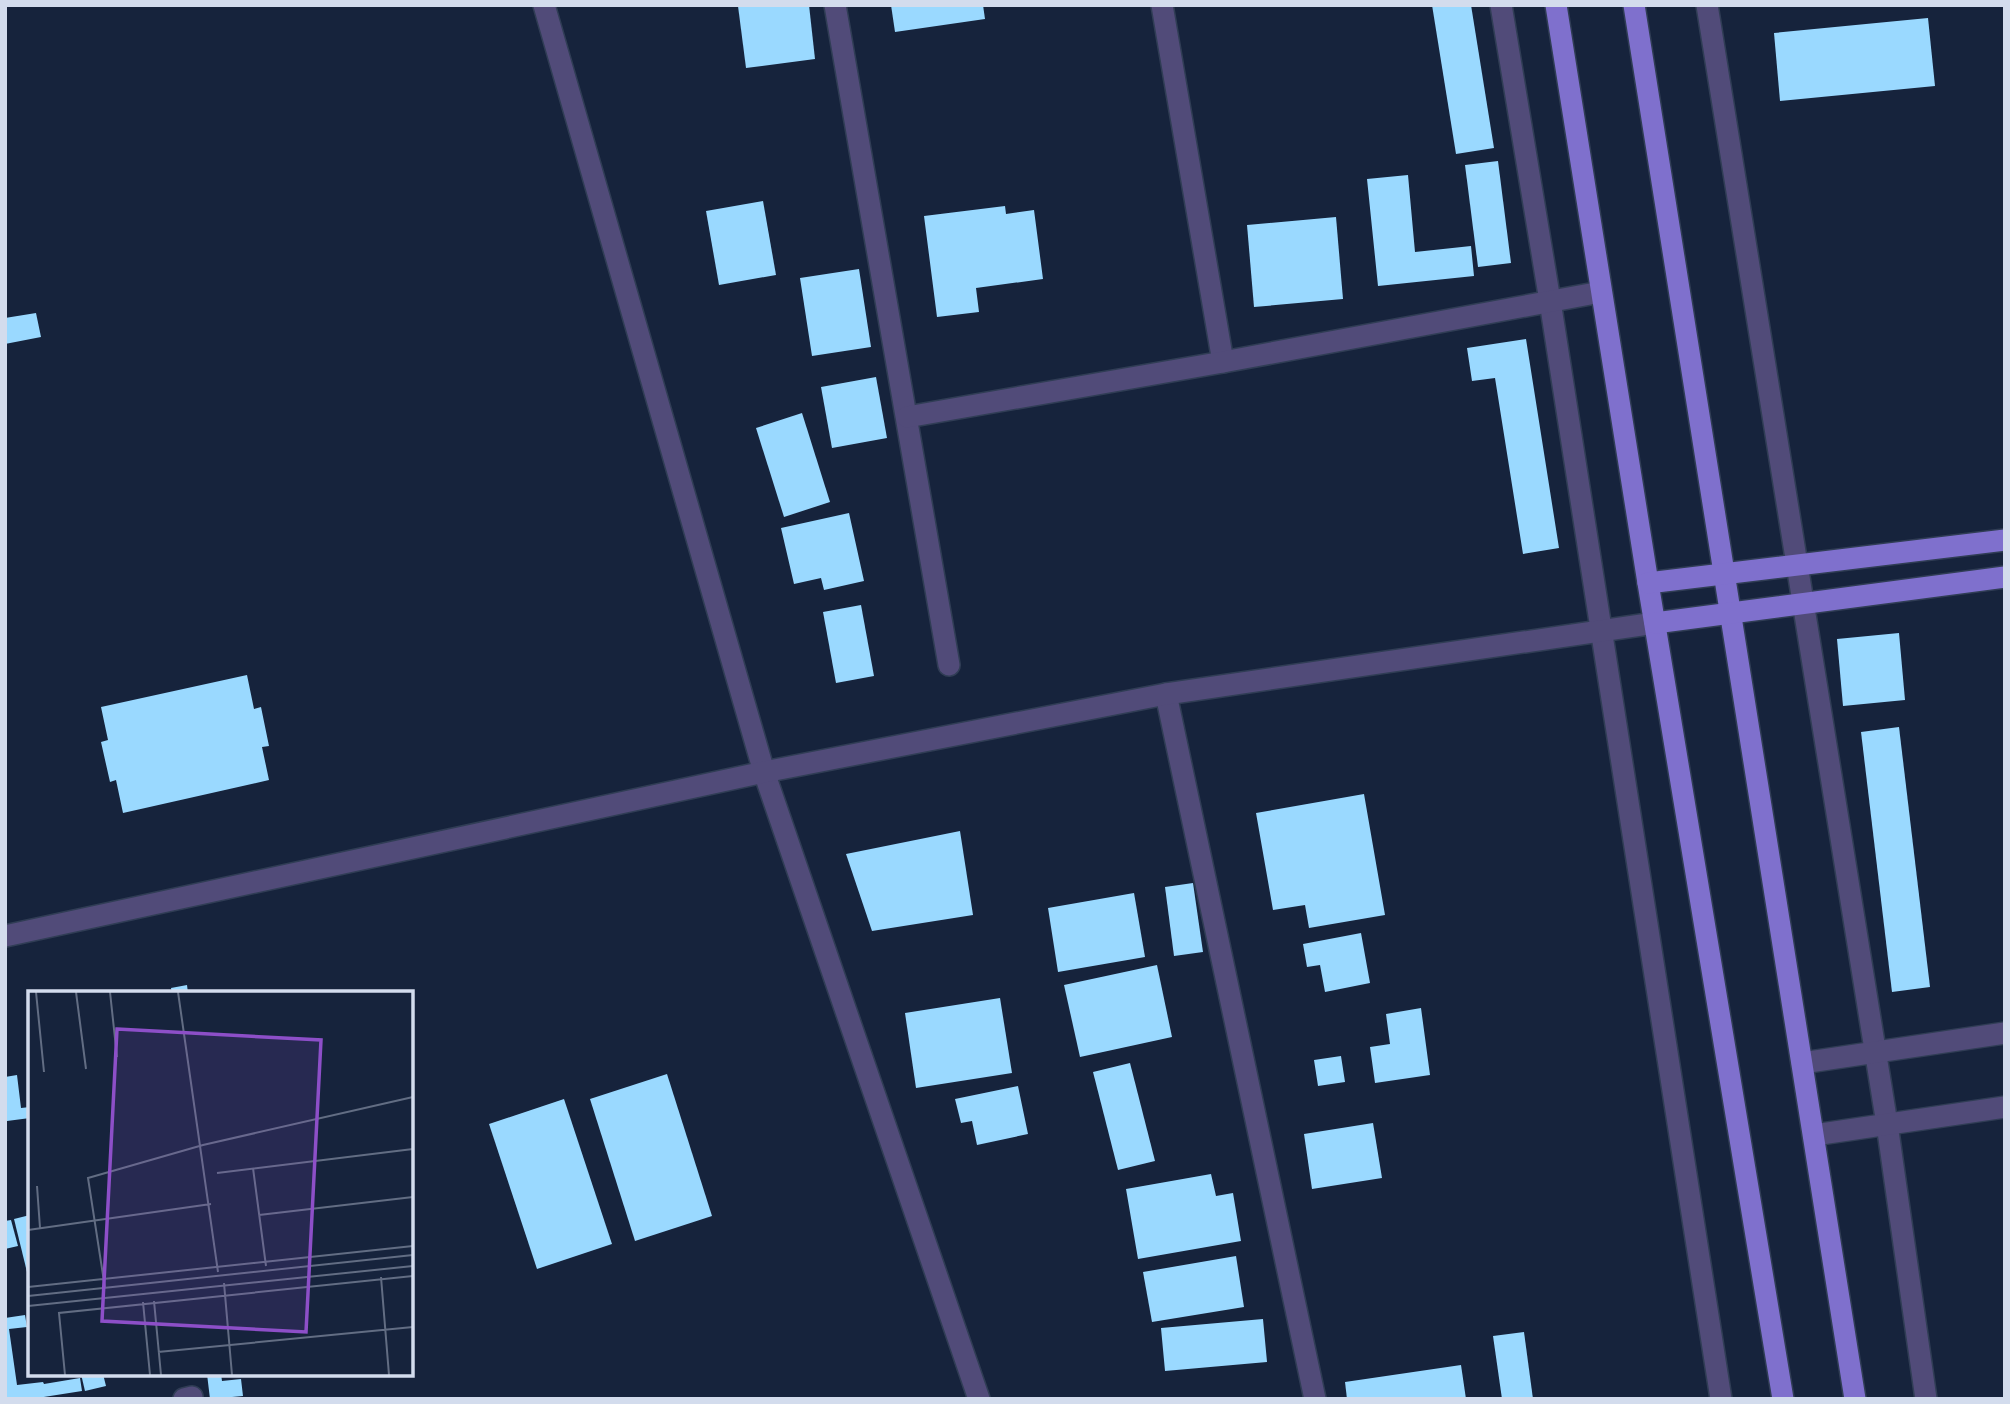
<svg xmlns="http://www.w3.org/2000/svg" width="2010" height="1404" font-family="'DejaVu Sans',sans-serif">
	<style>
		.building { fill: #9ad9ff }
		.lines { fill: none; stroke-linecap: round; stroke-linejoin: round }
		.minor-casing { stroke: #303d55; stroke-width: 24 }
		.major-casing { stroke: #303d55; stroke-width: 24 }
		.minor { stroke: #514b79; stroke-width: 21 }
		.major { stroke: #7f70cd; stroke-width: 21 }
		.inset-road { fill: none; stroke: #626d83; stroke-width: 2 }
		.view { fill: #8d4fc8; fill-opacity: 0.15; stroke: #8d4fc8; stroke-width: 3.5 }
		.inset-edge { fill: none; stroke: #d3dced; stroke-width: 3.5 }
	</style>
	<rect width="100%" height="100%" fill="#16233c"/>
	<!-- building -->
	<g class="building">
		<polygon points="749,5 809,5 815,59 746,68 738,6"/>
		<polygon points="891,5 983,5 985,19 895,32"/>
		<polygon points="1432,5 1471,5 1494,148 1456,154"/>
		<polygon points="1928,18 1935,86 1780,101 1774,33"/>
		<polygon points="1498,161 1511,263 1478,267 1465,165"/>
		<polygon points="1408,175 1415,252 1471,246 1474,276 1378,286 1367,179"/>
		<polygon points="763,201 776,275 719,285 706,211"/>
		<polygon points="1005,206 1006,214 1034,210 1043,279 976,288 979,312 937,317 924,216"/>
		<polygon points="1336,217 1343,299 1254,307 1247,225"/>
		<polygon points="859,269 871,347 812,356 800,278"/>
		<polygon points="36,313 41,337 5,344 5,318"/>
		<polygon points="1526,339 1559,548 1523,554 1495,378 1472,381 1467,348"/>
		<polygon points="876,377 887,438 832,448 821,387"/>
		<polygon points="802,413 830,502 784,517 756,428"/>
		<polygon points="849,513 864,581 824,590 821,578 794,584 781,528"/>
		<polygon points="861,605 874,676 836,683 823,612"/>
		<polygon points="1899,633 1905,700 1843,706 1837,639"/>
		<polygon points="247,675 254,709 261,707 269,746 262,747 269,780 123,813 116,780 110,782 101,742 108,740 101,707"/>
		<polygon points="1899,727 1930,987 1892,992 1861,732"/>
		<polygon points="1364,794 1385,915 1309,928 1305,905 1273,910 1256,813"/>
		<polygon points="960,831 973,915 872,931 846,854"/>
		<polygon points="1193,883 1203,952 1174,956 1165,887"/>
		<polygon points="1134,893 1145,957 1058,972 1048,908"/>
		<polygon points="1361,933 1370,983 1325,992 1320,965 1307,967 1303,944"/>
		<polygon points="1157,965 1172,1037 1080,1057 1064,985"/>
		<polygon points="187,985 188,993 172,993 171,988"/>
		<polygon points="1000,998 1012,1073 916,1088 905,1013"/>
		<polygon points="1421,1008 1430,1075 1375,1083 1370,1047 1390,1044 1386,1014"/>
		<polygon points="1341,1056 1345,1082 1318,1086 1314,1060"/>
		<polygon points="1130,1063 1155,1161 1118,1170 1093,1072"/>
		<polygon points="667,1074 712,1216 635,1241 590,1099"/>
		<polygon points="17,1075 21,1108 30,1107 30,1118 7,1121 5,1077"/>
		<polygon points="1018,1086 1028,1134 977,1145 972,1121 961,1123 955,1099"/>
		<polygon points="564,1099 612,1244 537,1269 489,1124"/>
		<polygon points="1373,1123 1382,1178 1312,1189 1304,1134"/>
		<polygon points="1211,1174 1216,1196 1233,1193 1241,1241 1138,1259 1126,1189"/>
		<polygon points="30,1215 30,1272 27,1272 14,1219"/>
		<polygon points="11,1220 18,1246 5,1249 5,1221"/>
		<polygon points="1236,1256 1244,1307 1152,1322 1143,1272"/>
		<polygon points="25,1315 27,1327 9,1329 17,1385 43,1382 44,1384 80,1378 82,1391 31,1399 5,1399 5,1318"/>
		<polygon points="1263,1319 1267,1362 1165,1371 1161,1328"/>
		<polygon points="1524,1332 1533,1399 1502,1399 1493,1336"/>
		<polygon points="1461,1365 1466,1399 1347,1399 1345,1382"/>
		<polygon points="81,1374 103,1374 106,1386 85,1391"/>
		<polygon points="207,1374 221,1374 222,1381 241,1379 243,1396 210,1399"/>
	</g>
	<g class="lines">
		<defs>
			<g id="minor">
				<polyline points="544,5 764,772 979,1399"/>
				<polyline points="835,5 949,665"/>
				<polyline points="1162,5 1223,362"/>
				<polyline points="1501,5 1550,301 1721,1399"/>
				<polyline points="1707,5 1887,1124 1926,1399"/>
				<polyline points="907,417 1223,362 1601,292"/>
				<polyline points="1166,694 1315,1399"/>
				<polyline points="5,936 764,772 1166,694 1655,623"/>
				<polyline points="1802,1063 2005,1033"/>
				<polyline points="1814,1135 2005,1107"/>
				<polyline points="184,1399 192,1397"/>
			</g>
			<g id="major">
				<polyline points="1556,5 1648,583 1783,1399"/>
				<polyline points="1634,5 1855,1399"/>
				<polyline points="1648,583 2005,540"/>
				<polyline points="1655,623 2005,577"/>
			</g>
		</defs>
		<!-- minor casing -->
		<use href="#minor" class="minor-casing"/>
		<!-- major casing -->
		<use href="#major" class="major-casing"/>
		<!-- minor -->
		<use href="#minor" class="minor"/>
		<!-- major -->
		<use href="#major" class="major"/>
	</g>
	<!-- overview -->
	<g transform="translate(28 991)">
		<rect width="385" height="385" fill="#16233c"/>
		<path class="inset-road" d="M8 1 16 81M48 1 58 78M82 1 89 66M150 1 190 281M225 177 238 275M189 182 385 158M9 195 12 237M231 224 385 206M0 239 183 213M353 286 361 384M196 292 204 384M0 296 385 255M77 297 60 187 175 154 385 106M0 305 385 264M126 310 133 384M115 311 122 384M0 315 385 275M130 361 385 336M37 384 31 322 385 285"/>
		<path class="view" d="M89 38 293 49 278 341 74 330Z"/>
		<rect width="385" height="385" class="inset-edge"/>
	</g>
	<!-- border -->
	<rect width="2010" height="1404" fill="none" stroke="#d3dced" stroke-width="14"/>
</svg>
